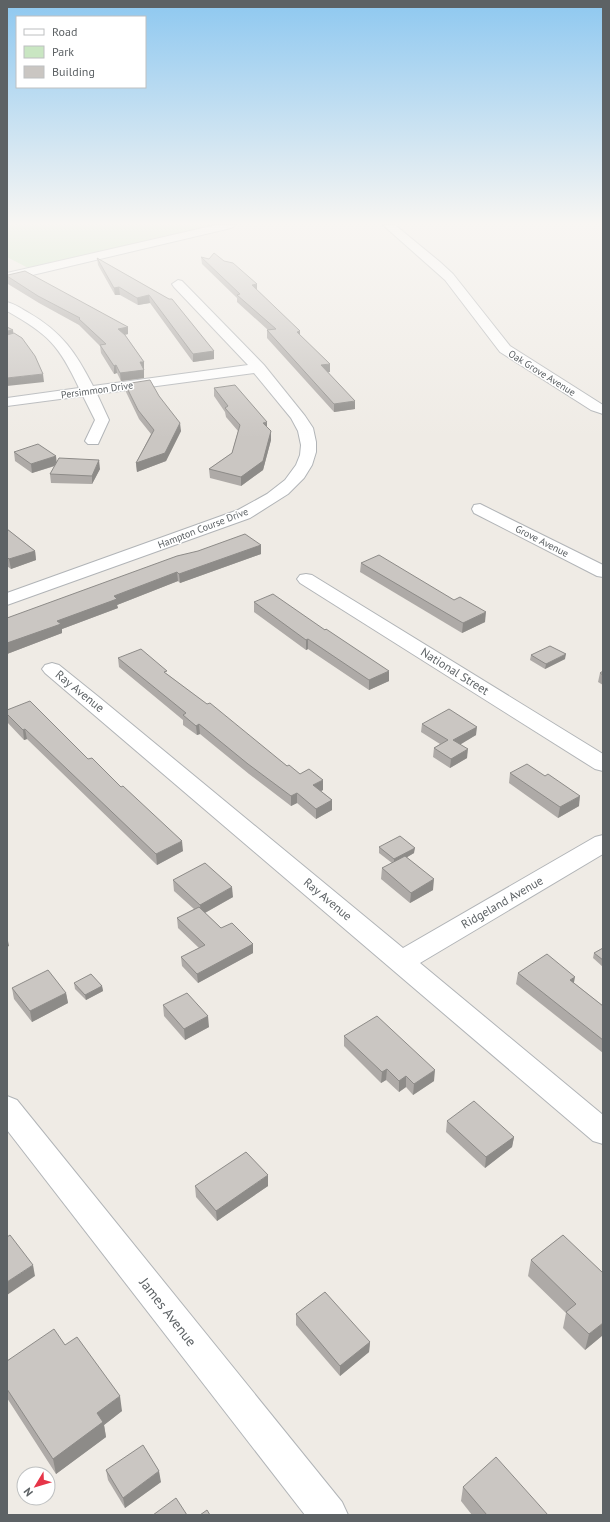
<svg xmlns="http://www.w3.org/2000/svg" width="610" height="1522" font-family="'PT Sans',sans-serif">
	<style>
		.green { fill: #c9e6c2 }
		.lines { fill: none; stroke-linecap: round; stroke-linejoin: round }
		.minor-casing { stroke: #b1b4b7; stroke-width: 2 }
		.minor { fill: #fff; fill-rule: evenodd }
		.wall { fill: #aeaaa7 }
		.shaded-wall { fill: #8d8b88 }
		.building { fill: #cac6c2; stroke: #8d8b88 }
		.labels { text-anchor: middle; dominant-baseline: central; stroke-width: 3; stroke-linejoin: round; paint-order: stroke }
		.far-street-label { font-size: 10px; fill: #5d6265; stroke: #fff }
		.street-label { font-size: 12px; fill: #5d6265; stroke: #fff }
		.near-street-label { font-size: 14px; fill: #5d6265; stroke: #fff }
	</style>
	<rect width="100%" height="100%" fill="#efebe5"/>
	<!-- green -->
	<polygon class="green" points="7,225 232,225 34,271 7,257"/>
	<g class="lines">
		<defs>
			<g id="minor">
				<polygon points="216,225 236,225 231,228 7,281 7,273"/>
				<polygon points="383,225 395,225 440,262 453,274 510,346 603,405 603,414 591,410 500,352 445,280"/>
				<path d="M178 280 182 281 264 365 305 416 313 428 316 442V452L312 465 304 478 288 494 250 518 7 605V593L238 510 267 494 285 480 296 465 300 455 301 445 298 431 291 418 254 373 97 394 109 420 98 444H88L85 441 95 420 83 396 7 406V398L79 388C59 345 48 334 7 311V302C15 304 22 309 29 313 62 332 76 353 93 386L248 365 174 287 172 284Z"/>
				<polygon points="480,504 603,565 603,577 597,576 474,513 472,509 474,505"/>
				<polygon points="306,574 312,575 603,754 603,771 595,769 300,583 297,579 300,575"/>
				<polygon points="52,663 59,665 100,698 403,948 595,837 603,835 603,854 420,963 603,1115 603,1144 593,1141 45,673 42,669 45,665"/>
				<polygon points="7,1096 17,1100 342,1502 348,1515 305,1515 7,1130"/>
			</g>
		</defs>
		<!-- minor casing -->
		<use href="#minor" class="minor-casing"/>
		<!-- minor -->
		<use href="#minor" class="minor"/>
	</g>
	<!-- wall -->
	<g class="wall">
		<polygon points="201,257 257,290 300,335 330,372 328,372 355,409 334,412 267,338 267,330 268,330 237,302 237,298 202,264"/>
		<polygon points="97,258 169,299 214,359 193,362 150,303 138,305 120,295 115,295 98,265"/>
		<polygon points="7,276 128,327 128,334 125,335 144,362 144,378 121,381 117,373 114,374 101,353 100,346 79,325 39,303 8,284"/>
		<polygon points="125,384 159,396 181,431 166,461 137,472 136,463 151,434 139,419 126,392"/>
		<polygon points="214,388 267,428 271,440 263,470 241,486 210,478 209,469 232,453 238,431 226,417 225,412 214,396"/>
		<polygon points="14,452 57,462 100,469 92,484 51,483 50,474 55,466 32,473 15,461"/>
		<polygon points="7,529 35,551 36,560 11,569 7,566"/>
		<polygon points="261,545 261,554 180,583 178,581 117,605 118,608 62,629 62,633 7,654 7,618"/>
		<polygon points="361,563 485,622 462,633 360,572"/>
		<polygon points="254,602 325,630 389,681 369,690 308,649 306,650 254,612"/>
		<polygon points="531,655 565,659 545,669 530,660"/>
		<polygon points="118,658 167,674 287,766 300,774 323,790 321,791 332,800 332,810 316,819 297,803 291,806 249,774 200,734 197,735 183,725 183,720 119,667"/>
		<polygon points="603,671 603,685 598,682 600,673"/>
		<polygon points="7,710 88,759 121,787 183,851 157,865 27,739 24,740 7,722"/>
		<polygon points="422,724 476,735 460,744 467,758 450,768 433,757 434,748 440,744 421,732"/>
		<polygon points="510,773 579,806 558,818 509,783"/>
		<polygon points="379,847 414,853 407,857 433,890 410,903 381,879 382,868 392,863 379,853"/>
		<polygon points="173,880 233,897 205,913 221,928 253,944 253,953 198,983 182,966 181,957 199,948 178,928 177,918 194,909 174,891"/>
		<polygon points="603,948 603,967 593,958 594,953"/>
		<polygon points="518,973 574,983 603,1006 603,1053 516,984"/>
		<polygon points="74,983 102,986 103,991 86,1000 75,989"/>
		<polygon points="12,988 66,993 68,1003 32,1022 14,999"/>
		<polygon points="163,1005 209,1027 185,1040 164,1016"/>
		<polygon points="344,1036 434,1081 413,1095 406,1087 399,1092 386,1080 381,1083 344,1046"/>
		<polygon points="447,1121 514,1137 512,1147 485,1168 446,1132"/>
		<polygon points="195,1186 268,1186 217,1221 196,1197"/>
		<polygon points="563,1235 603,1335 585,1350 563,1328 566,1313 528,1276 531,1260"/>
		<polygon points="296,1314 370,1342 369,1352 340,1376 296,1325"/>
		<polygon points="65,1345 122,1411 104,1425 106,1437 56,1474 7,1398 7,1361"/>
		<polygon points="106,1470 161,1482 125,1508 108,1480"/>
		<polygon points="463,1487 548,1515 472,1515 461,1501"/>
	</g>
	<!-- shaded-wall -->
	<g class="shaded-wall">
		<polygon points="257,284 257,292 252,285"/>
		<polygon points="119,287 120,295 115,295 114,288"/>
		<polygon points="149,295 150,303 138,305 137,298"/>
		<polygon points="128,327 128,334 118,336 118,329"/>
		<polygon points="13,330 14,338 7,339 7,331"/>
		<polygon points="300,331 300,339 297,332"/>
		<polygon points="214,351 214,359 193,362 193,354"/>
		<polygon points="140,362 144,362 144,378 121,381 120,373"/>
		<polygon points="330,364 330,372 321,373 321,365"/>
		<polygon points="116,365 117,373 114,374 114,366"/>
		<polygon points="43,374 44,382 7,386 7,378"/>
		<polygon points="355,401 355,409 334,412 334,404"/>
		<polygon points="267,422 267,431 263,423"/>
		<polygon points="180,423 181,431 166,461 137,472 136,463"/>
		<polygon points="271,431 271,440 263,470 241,486 241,477"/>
		<polygon points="56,456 57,465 32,473 31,464"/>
		<polygon points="99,460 100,469 92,484 92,476"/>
		<polygon points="261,545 261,554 180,583 179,574"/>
		<polygon points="35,551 36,560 11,569 9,559"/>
		<polygon points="177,572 178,581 117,605 118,608 62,629 62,633 7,654 7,643 57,621 114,596"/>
		<polygon points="486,612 485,622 462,633 463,623"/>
		<polygon points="308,639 308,649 306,650 306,640"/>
		<polygon points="566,654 565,659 545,669 546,664"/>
		<polygon points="389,671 389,681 369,690 369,680"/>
		<polygon points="199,724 200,734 197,735 196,726"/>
		<polygon points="477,727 476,735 453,749 453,740"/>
		<polygon points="25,729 27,739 24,740 23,730"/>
		<polygon points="468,749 467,758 450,768 451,759"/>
		<polygon points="323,780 323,790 313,795 313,785"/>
		<polygon points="297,793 297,803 291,806 291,796"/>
		<polygon points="580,796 579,806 558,818 560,807"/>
		<polygon points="332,800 332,810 316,819 316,809"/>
		<polygon points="182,841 183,851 157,865 156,854"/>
		<polygon points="415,848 414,853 394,865 394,859"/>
		<polygon points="434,879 433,890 410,903 411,893"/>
		<polygon points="232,887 233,897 201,915 200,905"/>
		<polygon points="7,936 9,946 7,947"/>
		<polygon points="253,944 253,953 198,983 197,974"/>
		<polygon points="575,977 573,988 570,980"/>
		<polygon points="102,986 103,991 86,1000 85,995"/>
		<polygon points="66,993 68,1003 32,1022 30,1011"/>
		<polygon points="208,1016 209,1027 185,1040 184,1029"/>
		<polygon points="387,1069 386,1080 381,1083 382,1072"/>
		<polygon points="435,1070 434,1081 413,1095 414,1084"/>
		<polygon points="406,1076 406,1087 399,1092 399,1081"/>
		<polygon points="514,1137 512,1147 485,1168 486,1157"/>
		<polygon points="268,1175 268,1186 217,1221 216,1211"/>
		<polygon points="33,1265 35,1276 7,1295 7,1282"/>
		<polygon points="603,1323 603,1335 585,1350 589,1334"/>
		<polygon points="370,1342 369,1352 340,1376 340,1366"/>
		<polygon points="120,1396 122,1411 104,1425 106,1437 56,1474 53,1459 97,1413"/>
		<polygon points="159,1471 161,1482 125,1508 123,1498"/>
	</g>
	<!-- building -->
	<g class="building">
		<polygon points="214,253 224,261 233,263 257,284 252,285 300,331 297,332 330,364 321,365 355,401 334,404 267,330 276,329 237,295 240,294 201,257 209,259"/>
		<polygon points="97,258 169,299 172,299 214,351 193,354 149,295 137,298 119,287 114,288"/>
		<polygon points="25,271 128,327 118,329 125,335 144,362 140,362 144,370 120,373 116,365 114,366 100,345 106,344 79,319 80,318 38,296 7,276 8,275"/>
		<polygon points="7,327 13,330 7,331"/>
		<polygon points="14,333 22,338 35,356 43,374 7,378 7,335"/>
		<polygon points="150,380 159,396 180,423 165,453 136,463 154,430 138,410 125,384"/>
		<polygon points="235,385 267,422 263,423 271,431 263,461 241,477 209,469 232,453 240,425 225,408 228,406 214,388"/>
		<polygon points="38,444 56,456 31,464 14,452"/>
		<polygon points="59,458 99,460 92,476 50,474"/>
		<polygon points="7,529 35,551 9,559 7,557"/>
		<polygon points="245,534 261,545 179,574 177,572 114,596 117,599 57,621 61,624 7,643 7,618 177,556 198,551"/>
		<polygon points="379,555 454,600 460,597 486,612 463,623 361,563"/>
		<polygon points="273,594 325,630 326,629 389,671 369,680 308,639 306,640 254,602"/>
		<polygon points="550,646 566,654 546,664 531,655"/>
		<polygon points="141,649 167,671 164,672 207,704 210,703 287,766 289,765 300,774 309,769 323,780 313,785 332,800 316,809 297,793 291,796 248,764 199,724 196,726 183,715 186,713 118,658"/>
		<polygon points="603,671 603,675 600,673"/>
		<polygon points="30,701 88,759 92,758 121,787 123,786 182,841 156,854 25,729 23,730 7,714 7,710"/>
		<polygon points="449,709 477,727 453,740 468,749 451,759 434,748 448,740 422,724"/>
		<polygon points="527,764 545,776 548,774 580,796 560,807 510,773"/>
		<polygon points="400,836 415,848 394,859 379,847"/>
		<polygon points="405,856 434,879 411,893 382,868"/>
		<polygon points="205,863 232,887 200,905 173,880"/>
		<polygon points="199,907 221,928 232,923 253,944 197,974 181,957 205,945 177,918"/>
		<polygon points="603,948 603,960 594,953"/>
		<polygon points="547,954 575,977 570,980 603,1006 603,1040 518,973"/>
		<polygon points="48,970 66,993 30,1011 12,988"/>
		<polygon points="91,974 102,986 85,995 74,983"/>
		<polygon points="187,993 208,1016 184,1029 163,1005"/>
		<polygon points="377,1016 435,1070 414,1084 406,1076 399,1081 387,1069 382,1072 344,1036"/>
		<polygon points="474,1101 514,1137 486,1157 447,1121"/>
		<polygon points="246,1152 268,1175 216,1211 195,1186"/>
		<polygon points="10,1235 33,1265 7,1282 7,1237"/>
		<polygon points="563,1235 603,1273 603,1323 589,1334 566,1312 576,1304 531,1260"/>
		<polygon points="325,1292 370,1342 340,1366 296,1314"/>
		<polygon points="54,1329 65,1345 77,1337 120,1396 97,1413 103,1422 53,1459 7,1389 7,1361"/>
		<polygon points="143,1445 159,1471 123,1498 106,1470"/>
		<polygon points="496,1457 548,1515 487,1515 463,1487"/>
		<polygon points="176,1498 187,1515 153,1515"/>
		<polygon points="207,1510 210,1515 200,1515"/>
	</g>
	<!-- sky -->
	<linearGradient id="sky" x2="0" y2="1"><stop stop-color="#8ec8f0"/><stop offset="0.51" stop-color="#f8f6f3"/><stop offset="1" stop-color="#f8f6f3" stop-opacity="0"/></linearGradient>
	<rect width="610" height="438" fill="url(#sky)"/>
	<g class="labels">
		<!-- far-street labels -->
		<g class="far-street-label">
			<text transform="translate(542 373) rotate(32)">Oak Grove Avenue</text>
			<text transform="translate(97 390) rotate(-8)">Persimmon Drive</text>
			<text transform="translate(203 528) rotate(-21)">Hampton Course Drive</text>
			<text transform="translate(542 541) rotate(27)">Grove Avenue</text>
		</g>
		<!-- street labels -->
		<g class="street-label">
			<text transform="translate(455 671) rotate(32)">National Street</text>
			<text transform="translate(80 691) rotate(39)">Ray Avenue</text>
			<text transform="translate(328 899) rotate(40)">Ray Avenue</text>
			<text transform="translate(502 902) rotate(-30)">Ridgeland Avenue</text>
		</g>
		<!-- near-street labels -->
		<g class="near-street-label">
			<text transform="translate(168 1312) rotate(52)">James Avenue</text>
		</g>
	</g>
	<!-- border -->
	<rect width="610" height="1522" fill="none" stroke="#5d6265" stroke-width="16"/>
	<!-- legend -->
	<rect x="16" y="16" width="130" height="72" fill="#ffffff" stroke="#bec0c1"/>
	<rect x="24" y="29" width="20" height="6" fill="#ffffff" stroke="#bec0c1"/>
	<text x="52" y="36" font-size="12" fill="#5d6265">Road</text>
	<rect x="24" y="46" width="20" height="12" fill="#c9e6c2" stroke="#bec0c1"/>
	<text x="52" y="56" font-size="12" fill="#5d6265">Park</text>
	<rect x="24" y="66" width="20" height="12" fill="#cac6c2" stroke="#bec0c1"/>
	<text x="52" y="76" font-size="12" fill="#5d6265">Building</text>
	<!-- north arrow -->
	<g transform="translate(36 1486) rotate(232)"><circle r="19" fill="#ffffff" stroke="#bec0c1"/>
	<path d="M0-3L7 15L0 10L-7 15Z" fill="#e63548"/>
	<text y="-6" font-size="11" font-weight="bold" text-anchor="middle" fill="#5d6265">N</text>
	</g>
</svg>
